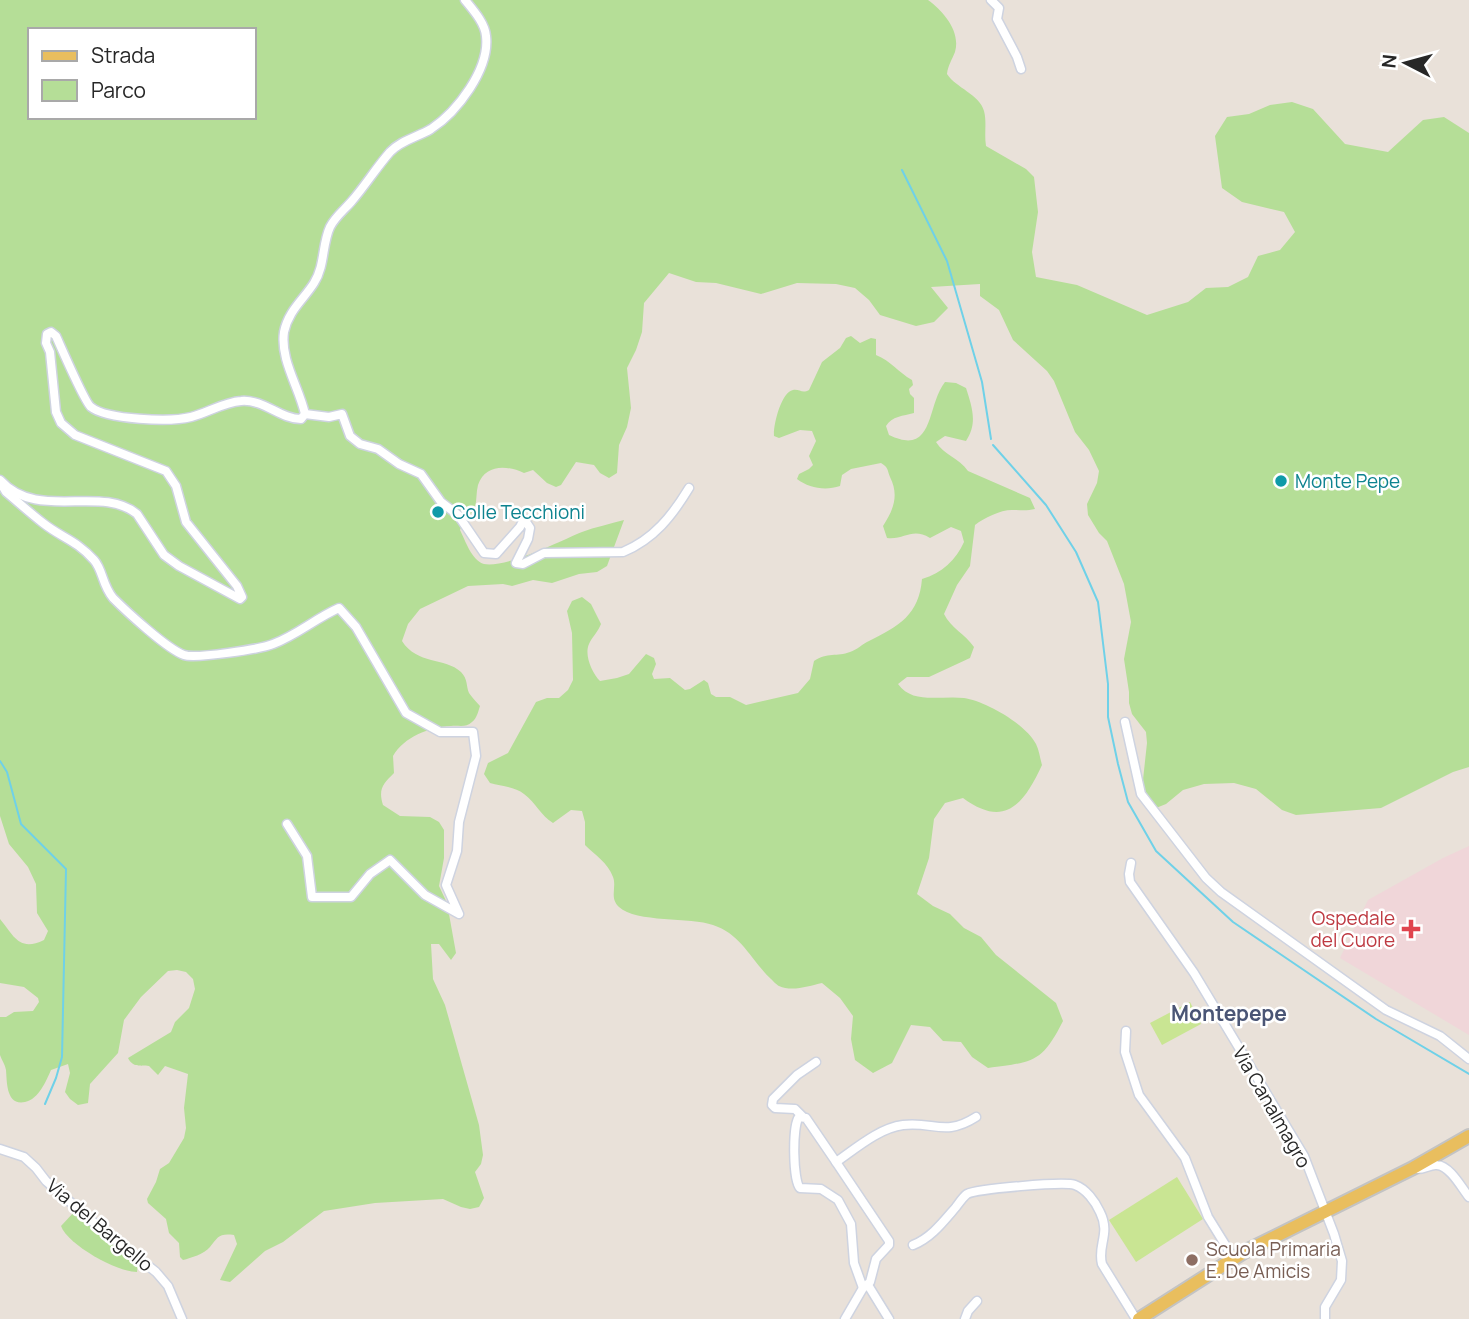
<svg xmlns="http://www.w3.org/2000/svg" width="1469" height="1319" font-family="Manrope,sans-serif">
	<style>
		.medical { fill: #f0d6d9 }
		.green { fill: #b5de97; fill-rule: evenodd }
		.pitch { fill: #c9e593 }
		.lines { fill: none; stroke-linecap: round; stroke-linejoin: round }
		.stream { stroke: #6fd1e8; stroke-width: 2 }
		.street-casing { stroke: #ced3e0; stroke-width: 11 }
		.primary-casing { stroke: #c3c3c3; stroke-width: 16 }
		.street { stroke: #fff; stroke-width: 8 }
		.primary { stroke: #e9be5e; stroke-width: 12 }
		.culture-dot { fill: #0f9aa8; stroke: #fff; stroke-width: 2.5 }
		.health-dot { fill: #e0444e; stroke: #fff; stroke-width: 2.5 }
		.education-dot { fill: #8d6e63; stroke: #fff; stroke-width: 2.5 }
		.labels { text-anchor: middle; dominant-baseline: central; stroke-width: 5; stroke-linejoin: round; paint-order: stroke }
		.culture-label { font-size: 19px; fill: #0d838f; stroke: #fff; text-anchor: start }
		.health-label { font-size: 19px; fill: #be3a42; stroke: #fff; text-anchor: end }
		.street-label { font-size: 19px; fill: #272727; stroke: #fff }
		.education-label { font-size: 19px; fill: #785e54; stroke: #fff; text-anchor: start }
		.neighbourhood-label { font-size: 21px; font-weight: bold; fill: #4a5575; stroke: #fff }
	</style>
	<rect width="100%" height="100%" fill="#e9e1d9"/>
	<!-- medical -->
	<polygon class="medical" points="1469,846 1469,1035 1340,958 1368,900 1443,858"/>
	<!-- green -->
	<g class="green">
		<path d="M0 0H928C943 11 961 31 955 52 952 60 948 65 947 74 956 88 979 94 984 111 987 122 984 134 986 146L1026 169 1034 177 1038 212 1032 252 1036 277 1077 285 1147 315 1188 302 1206 288 1228 287 1248 277 1258 256 1280 250 1295 232 1284 212 1242 202 1222 188 1215 136 1227 117 1249 114 1270 105 1292 102 1313 109 1345 144 1388 152 1423 120 1444 117 1469 133V767L1453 772 1381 808 1296 815 1282 810 1256 789 1234 783 1204 784 1183 790 1166 804 1156 808 1142 789 1147 743 1146 732 1132 714 1129 703V692L1124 659 1131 622 1124 584 1107 541 1099 533 1088 515 1087 504 1097 483 1099 471 1089 450 1075 432 1054 381 1047 371 1013 340 999 310 980 296V284L931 287 948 308 934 322 916 326 880 315 869 300 855 288 836 284 797 283 761 294 716 283 696 282 669 273 644 303 642 332 636 350 627 368 631 408 627 427 619 445 617 473 609 478 600 473 594 465 576 462 561 485 556 487 547 483 533 470 524 473C507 465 485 464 478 485 476 492 477 500 475 507 471 516 463 520 460 530 465 540 472 561 484 564 507 568 560 541 582 532 595 527 610 524 624 520L607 566 597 572 579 574 552 583 533 580 512 586 503 584 468 586 420 609 408 624 402 641C417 665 445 657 461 672 468 679 466 686 469 693 472 697 476 702 480 706 478 712 477 718 472 722 466 728 459 725 451 726 429 727 404 737 393 756L394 773C383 784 378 789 383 805L400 816 430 817 439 822 444 830V858L439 886 447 903 456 953 451 960 439 944H431L433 979 445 1005 479 1125 483 1155 481 1164 475 1172 484 1198 479 1207 470 1209 461 1207 443 1199 375 1203 324 1211 283 1242 265 1251 230 1282 220 1280 237 1244 234 1235C219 1233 218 1237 210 1247 204 1254 191 1258 183 1260L180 1257 179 1243 169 1233 166 1219 148 1203 147 1199 156 1182 160 1169 169 1163 184 1138 186 1128 184 1108 188 1074 165 1066 158 1075 149 1066C140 1065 133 1068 128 1058L171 1032 175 1022 189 1008 195 989 193 979 186 972 177 970 168 971 141 997 124 1020 118 1053 90 1084 88 1103 78 1105 70 1099 65 1092 70 1073 68 1064 51 1070C46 1081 39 1099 25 1102 6 1106 7 1082 6 1070 5 1064 2 1061 0 1055 0 1045 0 1028 0 1017H6L14 1012 33 1011 39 1002 38 998 24 987 0 983V919C14 936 19 952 44 940L48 931 37 913 36 884 28 867 9 844 0 816ZM30 30H254V117H30Z"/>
		<path d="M851 336 860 343 871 338 876 339V355C891 361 898 372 912 380L913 385 909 389 910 394 914 398V413C903 416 892 416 886 426L889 435C935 457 926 406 945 382L956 383 966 388C972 407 978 423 966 441L945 436 936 442C944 455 959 458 968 471L1030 498 1035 509C1027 511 1021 510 1012 510 1000 510 984 518 975 525L970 566 957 585 944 614C951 628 965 634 974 647L970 658 929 677H907L898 684C913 705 941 695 964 698 985 701 1026 724 1036 744 1039 750 1040 758 1042 765 1024 804 1005 829 963 798L945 803 934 819 929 858 917 894 933 906 950 914 964 928 981 937 996 955 1056 1003 1063 1021C1042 1063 1033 1062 988 1068L972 1057 961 1042 943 1041 930 1027 911 1025 892 1063 873 1073 855 1060 851 1039 853 1016 840 998 822 983C809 986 792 992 779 986 778 986 772 980 771 979 751 960 741 934 713 925 691 917 636 923 619 907 609 898 617 887 613 877 608 863 595 855 585 845V822L582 811 571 810 553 823C541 816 536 803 524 794 515 787 501 786 490 783L484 774 488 763 508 753 536 702 547 698H559L568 690 573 680 572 633 567 611 572 601 582 597 591 604 601 624C598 632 592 637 589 644 584 655 592 673 600 681L617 678 629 674 646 654 654 658 656 664 652 674 654 679 670 678 685 690 690 689 704 680 708 683 711 694 716 697H730L746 705 798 693 810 679 814 661C827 652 837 657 850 652 857 650 862 644 869 641 899 626 919 615 922 579 942 573 956 560 964 542L961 531 951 527 930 538C912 527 905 540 887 538L883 526C894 509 899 495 890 477 887 470 889 468 881 463L851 469 842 475 840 486C825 491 809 488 797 479L799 474 809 469 813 465 809 456 816 441 812 431 800 430 779 438 774 436C773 426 781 392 793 390 800 389 802 394 809 390L822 362 840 348 846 338Z"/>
		<path d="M75 1211 138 1263 137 1272C117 1272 68 1245 61 1226Z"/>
	</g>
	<!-- pitch -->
	<g class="pitch">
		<polygon points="1190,1002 1201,1024 1162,1045 1150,1023"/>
		<polygon points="1177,1177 1203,1219 1136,1262 1109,1220"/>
	</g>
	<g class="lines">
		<!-- stream -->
		<g class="stream">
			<polyline points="902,170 947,261 982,382 991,439"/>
			<polyline points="993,445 1046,505 1076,552 1098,602 1108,684 1108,717 1118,764 1128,802 1156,851 1233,922 1376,1019 1469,1074"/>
			<polyline points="0,761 7,772 21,824 66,869 62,1057 56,1078 45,1104"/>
		</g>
		<defs>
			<g id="street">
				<polyline points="991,0 999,8 997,19 1017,57 1021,69"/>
				<path d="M305 414 329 417 342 414 350 436 360 444 378 449 399 464 421 474 441 502 458 515 484 553 496 554 520 527 524 519 530 528 528 539 516 563 523 564 544 553 623 552C654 539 672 516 689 488"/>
				<path d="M0 480C38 522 100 484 137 514L164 555 179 566 240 599 242 597 237 586 186 522 176 486 166 471 75 435 61 423 56 412 50 352 46 343 47 334 51 332 56 336C61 347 85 403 91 407 107 420 171 422 191 417 207 413 224 402 241 401 264 399 280 419 301 419L305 414C299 387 280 360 284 332 288 311 304 299 314 283 325 266 322 244 330 227 335 217 344 210 351 202 365 186 376 168 390 152 401 140 418 137 431 129 457 112 490 69 486 36 485 23 473 10 465 0"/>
				<path d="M3 487 6 492C18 502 30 513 43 523 62 538 76 540 94 560 103 570 102 585 113 598 126 611 167 649 184 655 195 659 261 649 273 644 297 635 316 618 339 608L356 627 406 713 440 732H473L476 756 459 822 457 851 446 885 459 914 425 895 390 860 370 874 351 897H312L307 856 287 824"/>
				<polyline points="1125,722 1141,794 1206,878 1221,892 1386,1010 1440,1036 1469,1059"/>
				<polyline points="1131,863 1129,874 1130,882 1194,973 1304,1156 1334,1234 1342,1261 1341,1280 1325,1307 1325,1319"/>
				<polyline points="1126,1031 1125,1052 1139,1095 1185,1158 1208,1217 1234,1259"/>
				<polyline points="802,1116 795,1109 775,1108 772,1105 773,1099 797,1075 816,1062"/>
				<polyline points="0,1149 24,1157 36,1168 46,1181 92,1221 156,1272 168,1286 182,1319"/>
				<polyline points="836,1162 889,1241 889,1245 876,1259 870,1282 863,1288 845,1319"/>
				<path d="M1416 1169C1424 1170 1430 1164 1437 1165 1450 1166 1461 1187 1469 1197"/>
				<path d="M913 1245C931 1238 943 1222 956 1207 959 1203 963 1197 967 1194 977 1189 1064 1181 1075 1185 1086 1189 1095 1201 1100 1212 1111 1234 1097 1245 1102 1264L1136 1319"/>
				<polyline points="868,1285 889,1319"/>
				<path d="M863 1288 854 1263 851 1224 838 1200 821 1189 800 1188C793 1181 792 1126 799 1117L806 1118 836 1162C855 1149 879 1128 903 1125 933 1121 945 1137 976 1117"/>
				<polyline points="965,1319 968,1311 977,1301"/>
			</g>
			<polyline id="primary" points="1139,1319 1244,1252 1413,1168 1469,1136"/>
		</defs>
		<!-- street casing -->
		<use href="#street" class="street-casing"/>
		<!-- primary casing -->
		<use href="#primary" class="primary-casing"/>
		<!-- street -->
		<use href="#street" class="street"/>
		<!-- primary -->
		<use href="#primary" class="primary"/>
	</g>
	<!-- markers -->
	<g class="culture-dot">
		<circle cx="1281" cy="481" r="7"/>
		<circle cx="438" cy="512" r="7"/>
	</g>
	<path class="health-dot" d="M1407.5 918.5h7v7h7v7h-7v7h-7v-7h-7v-7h7z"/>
	<circle class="education-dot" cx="1192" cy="1260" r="7"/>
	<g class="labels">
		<!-- culture labels -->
		<g class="culture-label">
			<text x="1295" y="481">Monte Pepe</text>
			<text x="452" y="512">Colle Tecchioni</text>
		</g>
		<!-- health labels -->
		<g class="health-label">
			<text x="1395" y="918">Ospedale<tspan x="1395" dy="22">del Cuore</tspan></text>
		</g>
		<!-- street labels -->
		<g class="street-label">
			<text transform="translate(1272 1107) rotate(60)">Via Canalmagro</text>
			<text transform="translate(100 1225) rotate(40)">Via del Bargello</text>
		</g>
		<!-- education labels -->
		<g class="education-label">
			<text x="1206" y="1249">Scuola Primaria<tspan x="1206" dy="22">E. De Amicis</tspan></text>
		</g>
		<!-- neighbourhood labels -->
		<g class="neighbourhood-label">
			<text x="1229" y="1013">Montepepe</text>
		</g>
	</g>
	<!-- legend -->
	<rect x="28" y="28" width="228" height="91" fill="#ffffff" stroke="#a9a9a9" stroke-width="2"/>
	<rect x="42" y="51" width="35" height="10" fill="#e9be5e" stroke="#a9a9a9" stroke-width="2"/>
	<text x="91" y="63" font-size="21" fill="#272727">Strada</text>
	<rect x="42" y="80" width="35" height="21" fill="#b5de97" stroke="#a9a9a9" stroke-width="2"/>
	<text x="91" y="98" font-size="21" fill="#272727">Parco</text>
	<!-- north arrow -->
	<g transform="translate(1406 63) rotate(276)" stroke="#ffffff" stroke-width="5" paint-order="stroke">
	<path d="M0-5L12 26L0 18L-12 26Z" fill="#272727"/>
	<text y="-10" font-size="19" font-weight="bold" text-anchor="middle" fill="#272727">N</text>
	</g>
</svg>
